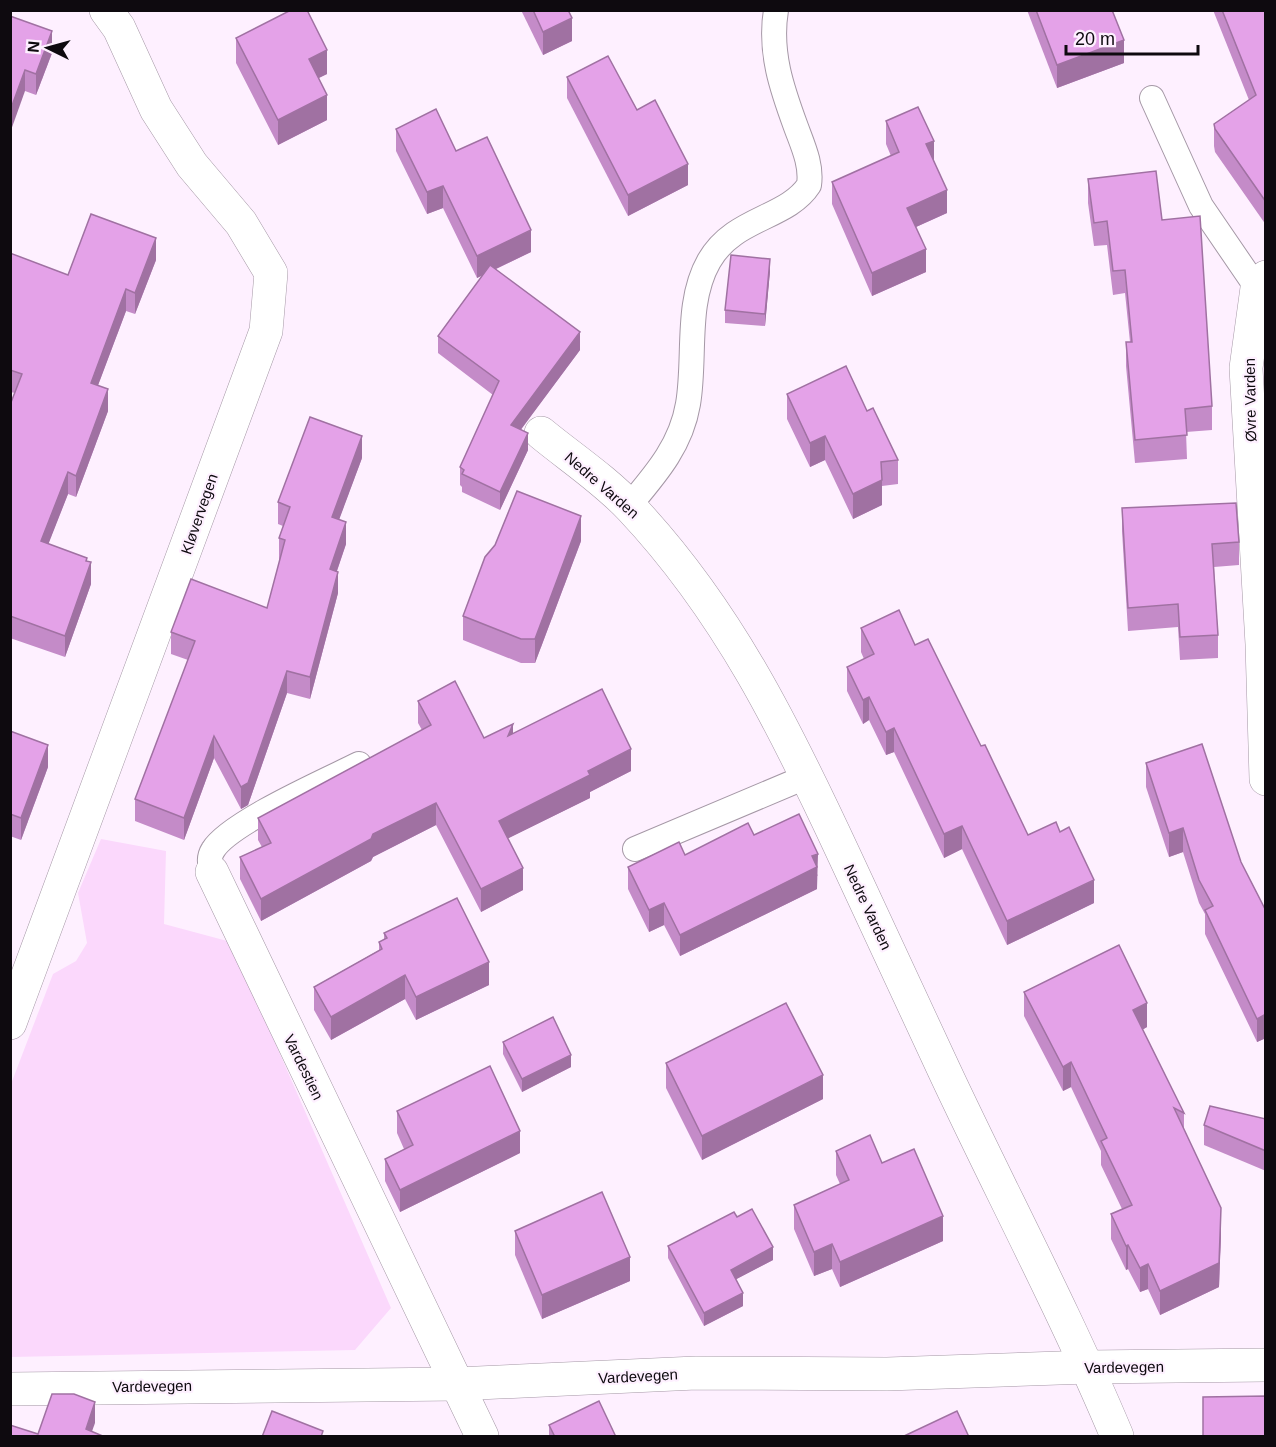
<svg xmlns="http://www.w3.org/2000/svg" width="1276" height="1447" font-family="Helvetica,sans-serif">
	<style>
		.park { fill: #fbd8fc }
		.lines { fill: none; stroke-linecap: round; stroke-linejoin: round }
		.service-casing { stroke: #a598a6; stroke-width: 26 }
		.minor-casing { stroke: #a598a6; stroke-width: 34 }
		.service { stroke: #fff; stroke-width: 24 }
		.minor { stroke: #fff; stroke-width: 33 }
		.wall { fill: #c48bc8 }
		.shaded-wall { fill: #a071a2 }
		.building { fill: #e4a2e8; stroke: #a071a2; stroke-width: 1.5 }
		.labels { text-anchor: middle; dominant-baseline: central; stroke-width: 4.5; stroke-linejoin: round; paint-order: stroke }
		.street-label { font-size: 15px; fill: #0e0a0f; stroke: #fef0ff }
	</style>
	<rect width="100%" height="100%" fill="#fef0ff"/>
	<!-- park -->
	<polygon class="park" points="101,839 166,851 164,924 231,942 391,1308 355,1350 11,1357 11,1084 53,974 76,961 87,943 78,893"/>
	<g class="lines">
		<defs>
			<g id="service">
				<polyline points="1152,98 1201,206 1257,288"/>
				<path d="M629 506C655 475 681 446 688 404 696 358 685 303 709 261 734 217 787 219 809 185 812 165 803 146 796 127 782 89 769 52 776 10"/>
				<polyline points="635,849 808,776"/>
				<path d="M212 872C210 864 208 858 213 850 229 823 327 780 359 764"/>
			</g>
			<g id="minor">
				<polyline points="1266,277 1257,288 1246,368 1262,644 1266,779"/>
				<path d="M541 433C570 457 605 480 631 508 728 611 786 730 845 857 878 928 911 999 944 1070 1001 1192 1065 1312 1117 1436"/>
				<polyline points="212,872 482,1436"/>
				<polyline points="10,1023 266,331 271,273 241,223 192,165 156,109 119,28 106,10"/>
				<polyline points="10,1389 456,1384 696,1373 887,1374 1088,1367 1266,1365"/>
			</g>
		</defs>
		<!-- service casing -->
		<use href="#service" class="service-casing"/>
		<!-- minor casing -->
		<use href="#minor" class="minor-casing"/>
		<!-- service -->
		<use href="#service" class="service"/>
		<!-- minor -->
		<use href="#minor" class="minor"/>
	</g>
	<!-- wall -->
	<g class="wall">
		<polygon points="521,10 568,10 572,41 543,55"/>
		<polygon points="1027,10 1112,10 1124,63 1057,88"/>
		<polygon points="1213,10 1266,10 1266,225 1215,152 1214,146 1214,124 1249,100"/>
		<polygon points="10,16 52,53 36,95 25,91"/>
		<polygon points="236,38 327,74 318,78 327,120 278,145 236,63"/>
		<polygon points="567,77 688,185 628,216 567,98"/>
		<polygon points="886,121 934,161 947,213 916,227 926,272 872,296 832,204 832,182 891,156 886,144"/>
		<polygon points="396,129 456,151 531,252 496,269 580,350 521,429 528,450 500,510 462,492 462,487 460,485 460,467 493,395 438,353 438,336 483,275 477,278 443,208 427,214 396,151"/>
		<polygon points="1088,179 1162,220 1212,406 1212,430 1186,432 1187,459 1135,463 1126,366 1126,342 1130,342 1125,293 1113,295 1107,245 1094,246 1088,203"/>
		<polygon points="10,253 68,275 156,260 135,314 126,311 98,385 108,411 76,497 68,494 48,544 87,561 91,584 65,657 10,638 10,405 15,393 10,392"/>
		<polygon points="770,271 765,326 725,323 725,310"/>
		<polygon points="787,394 867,411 898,460 898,484 882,486 882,505 853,519 825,460 810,467 787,419"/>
		<polygon points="362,458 339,519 346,544 337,571 338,593 310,699 287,693 248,805 241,809 214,758 184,840 135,821 135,799 188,660 171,654 171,632 267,608 280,560 279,560 279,538 283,526 278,524 278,502"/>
		<polygon points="1122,508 1239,542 1239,565 1214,567 1218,635 1218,658 1180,660 1178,627 1128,631 1122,531"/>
		<polygon points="581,541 535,663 521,663 463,640 463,616"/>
		<polygon points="861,628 915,645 981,746 1028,835 1094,903 1007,945 962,849 944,858 894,752 886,755 869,720 863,724 847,691 847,667 864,659 861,652"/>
		<polygon points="418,701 484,738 513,734 631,771 590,792 590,798 508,838 523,890 481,912 436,825 373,857 371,861 261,921 240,879 240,857 262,847 258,840 258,818 422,730 418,723"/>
		<polygon points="10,731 48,767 21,840 10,836"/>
		<polygon points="1146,763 1241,862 1266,911 1266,1038 1257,1042 1205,934 1205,914 1199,903 1183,852 1169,857 1146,787"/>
		<polygon points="754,835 818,875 817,876 817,889 680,956 664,925 649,932 628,889 628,867 685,855"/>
		<polygon points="384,933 489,985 416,1020 405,999 331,1040 314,1010 314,987 379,950 379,942 384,939"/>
		<polygon points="1024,992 1147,1027 1142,1030 1184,1113 1184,1130 1221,1233 1219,1287 1160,1315 1148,1289 1140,1292 1128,1269 1126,1270 1111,1239 1111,1214 1122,1209 1101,1165 1101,1151 1071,1087 1063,1091 1024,1016"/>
		<polygon points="503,1042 571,1067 522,1092 503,1054"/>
		<polygon points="666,1063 823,1099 702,1160 666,1088"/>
		<polygon points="397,1111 520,1153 400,1212 385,1181 385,1159 404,1149 397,1133"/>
		<polygon points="1266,1119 1266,1171 1204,1145 1204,1125"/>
		<polygon points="836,1151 882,1163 943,1241 840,1287 832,1269 814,1276 794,1229 794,1205 840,1184 836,1175"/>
		<polygon points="737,1217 773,1260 736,1279 743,1306 704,1326 668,1258 668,1246"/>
		<polygon points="1265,1230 1266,1230 1266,1252 1265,1251"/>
		<polygon points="515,1231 630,1281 542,1319 515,1255"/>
		<polygon points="549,1425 616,1437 549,1437"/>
	</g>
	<!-- shaded-wall -->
	<g class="shaded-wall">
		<polygon points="572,18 572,41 543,55 543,32"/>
		<polygon points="52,31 52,53 36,95 36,74"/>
		<polygon points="1124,40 1124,63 1057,88 1057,65"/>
		<polygon points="327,50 327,74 309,83 309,59"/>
		<polygon points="25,70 25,91 10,133 10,111"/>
		<polygon points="327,95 327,120 278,145 278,120"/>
		<polygon points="934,141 934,164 926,144"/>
		<polygon points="688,164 688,185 628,216 628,195"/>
		<polygon points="443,186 443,208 427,214 427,192"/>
		<polygon points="947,190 947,213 907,231 907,208"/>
		<polygon points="531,230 531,252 477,278 477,256"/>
		<polygon points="156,238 156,260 135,314 135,293"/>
		<polygon points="926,249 926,272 872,296 872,273"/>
		<polygon points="770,259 770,271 765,326 765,314"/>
		<polygon points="126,289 126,311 91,404 91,383"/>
		<polygon points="580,332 580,350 511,443 511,425"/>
		<polygon points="108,389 108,411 76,497 76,476"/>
		<polygon points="528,433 528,450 500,510 500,492"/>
		<polygon points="362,436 362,458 332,539 332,517"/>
		<polygon points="825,436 825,460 810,467 810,443"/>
		<polygon points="68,472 68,494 41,563 41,541"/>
		<polygon points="882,480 882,505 853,519 853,494"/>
		<polygon points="581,516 581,541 535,663 535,639"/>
		<polygon points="346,522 346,544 330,591 330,569"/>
		<polygon points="87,558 87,572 91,562 91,584 65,657 65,636"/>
		<polygon points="338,572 338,593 310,699 310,677"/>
		<polygon points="287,671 287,693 248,805 241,809 241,787"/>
		<polygon points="869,697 869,720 863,724 863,700"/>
		<polygon points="513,724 513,746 508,736"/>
		<polygon points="894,728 894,752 886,755 886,732"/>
		<polygon points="214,736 214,758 184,840 184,818"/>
		<polygon points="48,745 48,767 21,840 21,818"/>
		<polygon points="631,749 631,771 590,792 590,798 499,843 499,821 588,771"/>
		<polygon points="436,803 436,825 373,857 371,861 261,921 261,899 373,834"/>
		<polygon points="962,826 962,849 944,858 944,834"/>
		<polygon points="1183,828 1183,852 1169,857 1169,833"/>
		<polygon points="818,854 817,889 680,956 680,935 812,856"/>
		<polygon points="523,868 523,890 481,912 481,889"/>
		<polygon points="1094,880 1094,903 1007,945 1007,921"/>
		<polygon points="664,903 664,925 649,932 649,910"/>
		<polygon points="489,962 489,985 416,1020 416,997"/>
		<polygon points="405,975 405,999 331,1040 331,1017"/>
		<polygon points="1147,1003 1147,1027 1133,1035 1133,1010"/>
		<polygon points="1266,1014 1266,1038 1257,1042 1257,1019"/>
		<polygon points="571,1055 571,1067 522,1092 522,1079"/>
		<polygon points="1071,1062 1071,1087 1063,1091 1063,1067"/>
		<polygon points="823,1075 823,1099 702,1160 702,1136"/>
		<polygon points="520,1131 520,1153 400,1212 400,1190"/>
		<polygon points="1221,1208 1221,1233 1219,1287 1160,1315 1160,1291"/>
		<polygon points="943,1216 943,1241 840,1287 840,1262"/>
		<polygon points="832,1244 832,1269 814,1276 814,1252"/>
		<polygon points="1128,1245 1128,1269 1126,1270 1126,1246"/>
		<polygon points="773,1247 773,1260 731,1282 731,1270"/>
		<polygon points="630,1257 630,1281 542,1319 542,1295"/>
		<polygon points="1148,1264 1148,1289 1140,1292 1140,1268"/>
		<polygon points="743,1293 743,1306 704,1326 704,1313"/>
		<polygon points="95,1402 95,1423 90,1437 86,1429"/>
	</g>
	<!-- building -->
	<g class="building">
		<polygon points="291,10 307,10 327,50 309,59 327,95 278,120 236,38"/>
		<polygon points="533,10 568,10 572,18 543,32"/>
		<polygon points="1036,10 1112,10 1124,40 1057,65"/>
		<polygon points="1222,10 1266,10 1266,202 1215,129 1214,124 1256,95"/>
		<polygon points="10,16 52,31 36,74 25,70 10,111"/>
		<polygon points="608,56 637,110 655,100 688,164 628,195 567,77"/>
		<polygon points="918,107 934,141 926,144 947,190 907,208 926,249 872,273 832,182 899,152 886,121"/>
		<polygon points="436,109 456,151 487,137 531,230 477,256 443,186 427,192 396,129"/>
		<polygon points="1156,171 1162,220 1200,216 1212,406 1185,409 1187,435 1135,440 1126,342 1132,342 1125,270 1113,271 1107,221 1094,223 1088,179"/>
		<polygon points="91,214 156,238 135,293 126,289 91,383 108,389 76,476 68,472 41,541 87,558 86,561 91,562 65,636 10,616 10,405 22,374 10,370 10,253 68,275"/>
		<polygon points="731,255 770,259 765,314 725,310"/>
		<polygon points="490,265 580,332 511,425 528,433 500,492 462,474 464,470 460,467 499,381 438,336"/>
		<polygon points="846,366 867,411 873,408 898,460 881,462 882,480 853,494 825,436 810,443 787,394"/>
		<polygon points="310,417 362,436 332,517 346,522 330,569 338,572 310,677 287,671 248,783 241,787 214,736 184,818 135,799 195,641 171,632 191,579 267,608 285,540 279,538 290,507 278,502"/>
		<polygon points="517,491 581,516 535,639 521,639 463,616 485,557 495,545"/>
		<polygon points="1236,503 1239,542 1212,544 1218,635 1180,637 1178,604 1128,608 1122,508"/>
		<polygon points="899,610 915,645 928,639 981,746 985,745 1028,835 1056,822 1060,832 1069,827 1094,880 1007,921 962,826 944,834 894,728 886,732 869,697 863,700 847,667 874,654 861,628"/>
		<polygon points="455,681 484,738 513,724 508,736 602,689 631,749 588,771 590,775 499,821 523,868 481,889 436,803 373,834 371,839 261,899 240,857 271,843 258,818 431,725 418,701"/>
		<polygon points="10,731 48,745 21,818 10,814"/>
		<polygon points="1202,744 1241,862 1266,911 1266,1014 1257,1019 1205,910 1213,906 1199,880 1183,828 1169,833 1146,763"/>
		<polygon points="799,814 818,854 812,856 817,867 680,935 664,903 649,910 628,867 679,842 685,855 748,823 754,835"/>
		<polygon points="457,898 489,962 416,997 405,975 331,1017 314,987 382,949 379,942 387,938 384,933"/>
		<polygon points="1119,945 1147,1003 1133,1010 1184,1113 1174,1108 1221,1208 1219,1263 1160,1291 1148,1264 1140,1268 1128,1245 1126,1246 1111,1214 1132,1205 1101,1141 1107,1138 1071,1062 1063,1067 1024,992"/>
		<polygon points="786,1003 823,1075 702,1136 666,1063"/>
		<polygon points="553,1017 571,1055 522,1079 503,1042"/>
		<polygon points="490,1066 520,1131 400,1190 385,1159 413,1145 397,1111"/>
		<polygon points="1210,1106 1266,1119 1266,1151 1204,1125"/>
		<polygon points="870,1135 882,1163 914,1149 943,1216 840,1262 832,1244 814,1252 794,1205 849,1180 836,1151"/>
		<polygon points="602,1192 630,1257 542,1295 515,1231"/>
		<polygon points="752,1209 773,1247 731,1270 743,1293 704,1313 668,1246 734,1212 737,1217"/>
		<polygon points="52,1394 74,1394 95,1402 86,1429 105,1437 10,1437 10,1425 38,1434"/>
		<polygon points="1266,1396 1266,1437 1203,1437 1203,1397"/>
		<polygon points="599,1401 616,1437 555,1437 549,1425"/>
		<polygon points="272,1411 323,1431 321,1437 262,1437"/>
		<polygon points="957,1411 969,1437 902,1437"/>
	</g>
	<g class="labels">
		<!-- street labels -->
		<g class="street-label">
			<text transform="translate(1250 400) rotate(-91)">Øvre Varden</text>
			<text transform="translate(602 485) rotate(41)">Nedre Varden</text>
			<text transform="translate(199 514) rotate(-71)">Kløvervegen</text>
			<text transform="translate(868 907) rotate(65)">Nedre Varden</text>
			<text transform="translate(304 1067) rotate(64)">Vardestien</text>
			<text transform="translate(1124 1367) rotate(-1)">Vardevegen</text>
			<text transform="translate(638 1376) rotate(-3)">Vardevegen</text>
			<text transform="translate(152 1386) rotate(-1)">Vardevegen</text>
		</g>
	</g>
	<!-- border -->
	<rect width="1276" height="1447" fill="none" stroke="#0e0a0f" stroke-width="24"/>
	<!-- north arrow -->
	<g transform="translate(48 48) rotate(275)" stroke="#fef0ff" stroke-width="4.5" paint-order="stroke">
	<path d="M0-4.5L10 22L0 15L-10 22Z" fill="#0e0a0f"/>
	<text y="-9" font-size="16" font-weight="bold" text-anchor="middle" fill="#0e0a0f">N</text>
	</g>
	<!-- scale -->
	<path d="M1066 45v9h132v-9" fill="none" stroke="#0e0a0f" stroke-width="3"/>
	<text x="1075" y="45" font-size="18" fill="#0e0a0f" stroke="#fef0ff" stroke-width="4.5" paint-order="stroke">20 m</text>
</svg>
